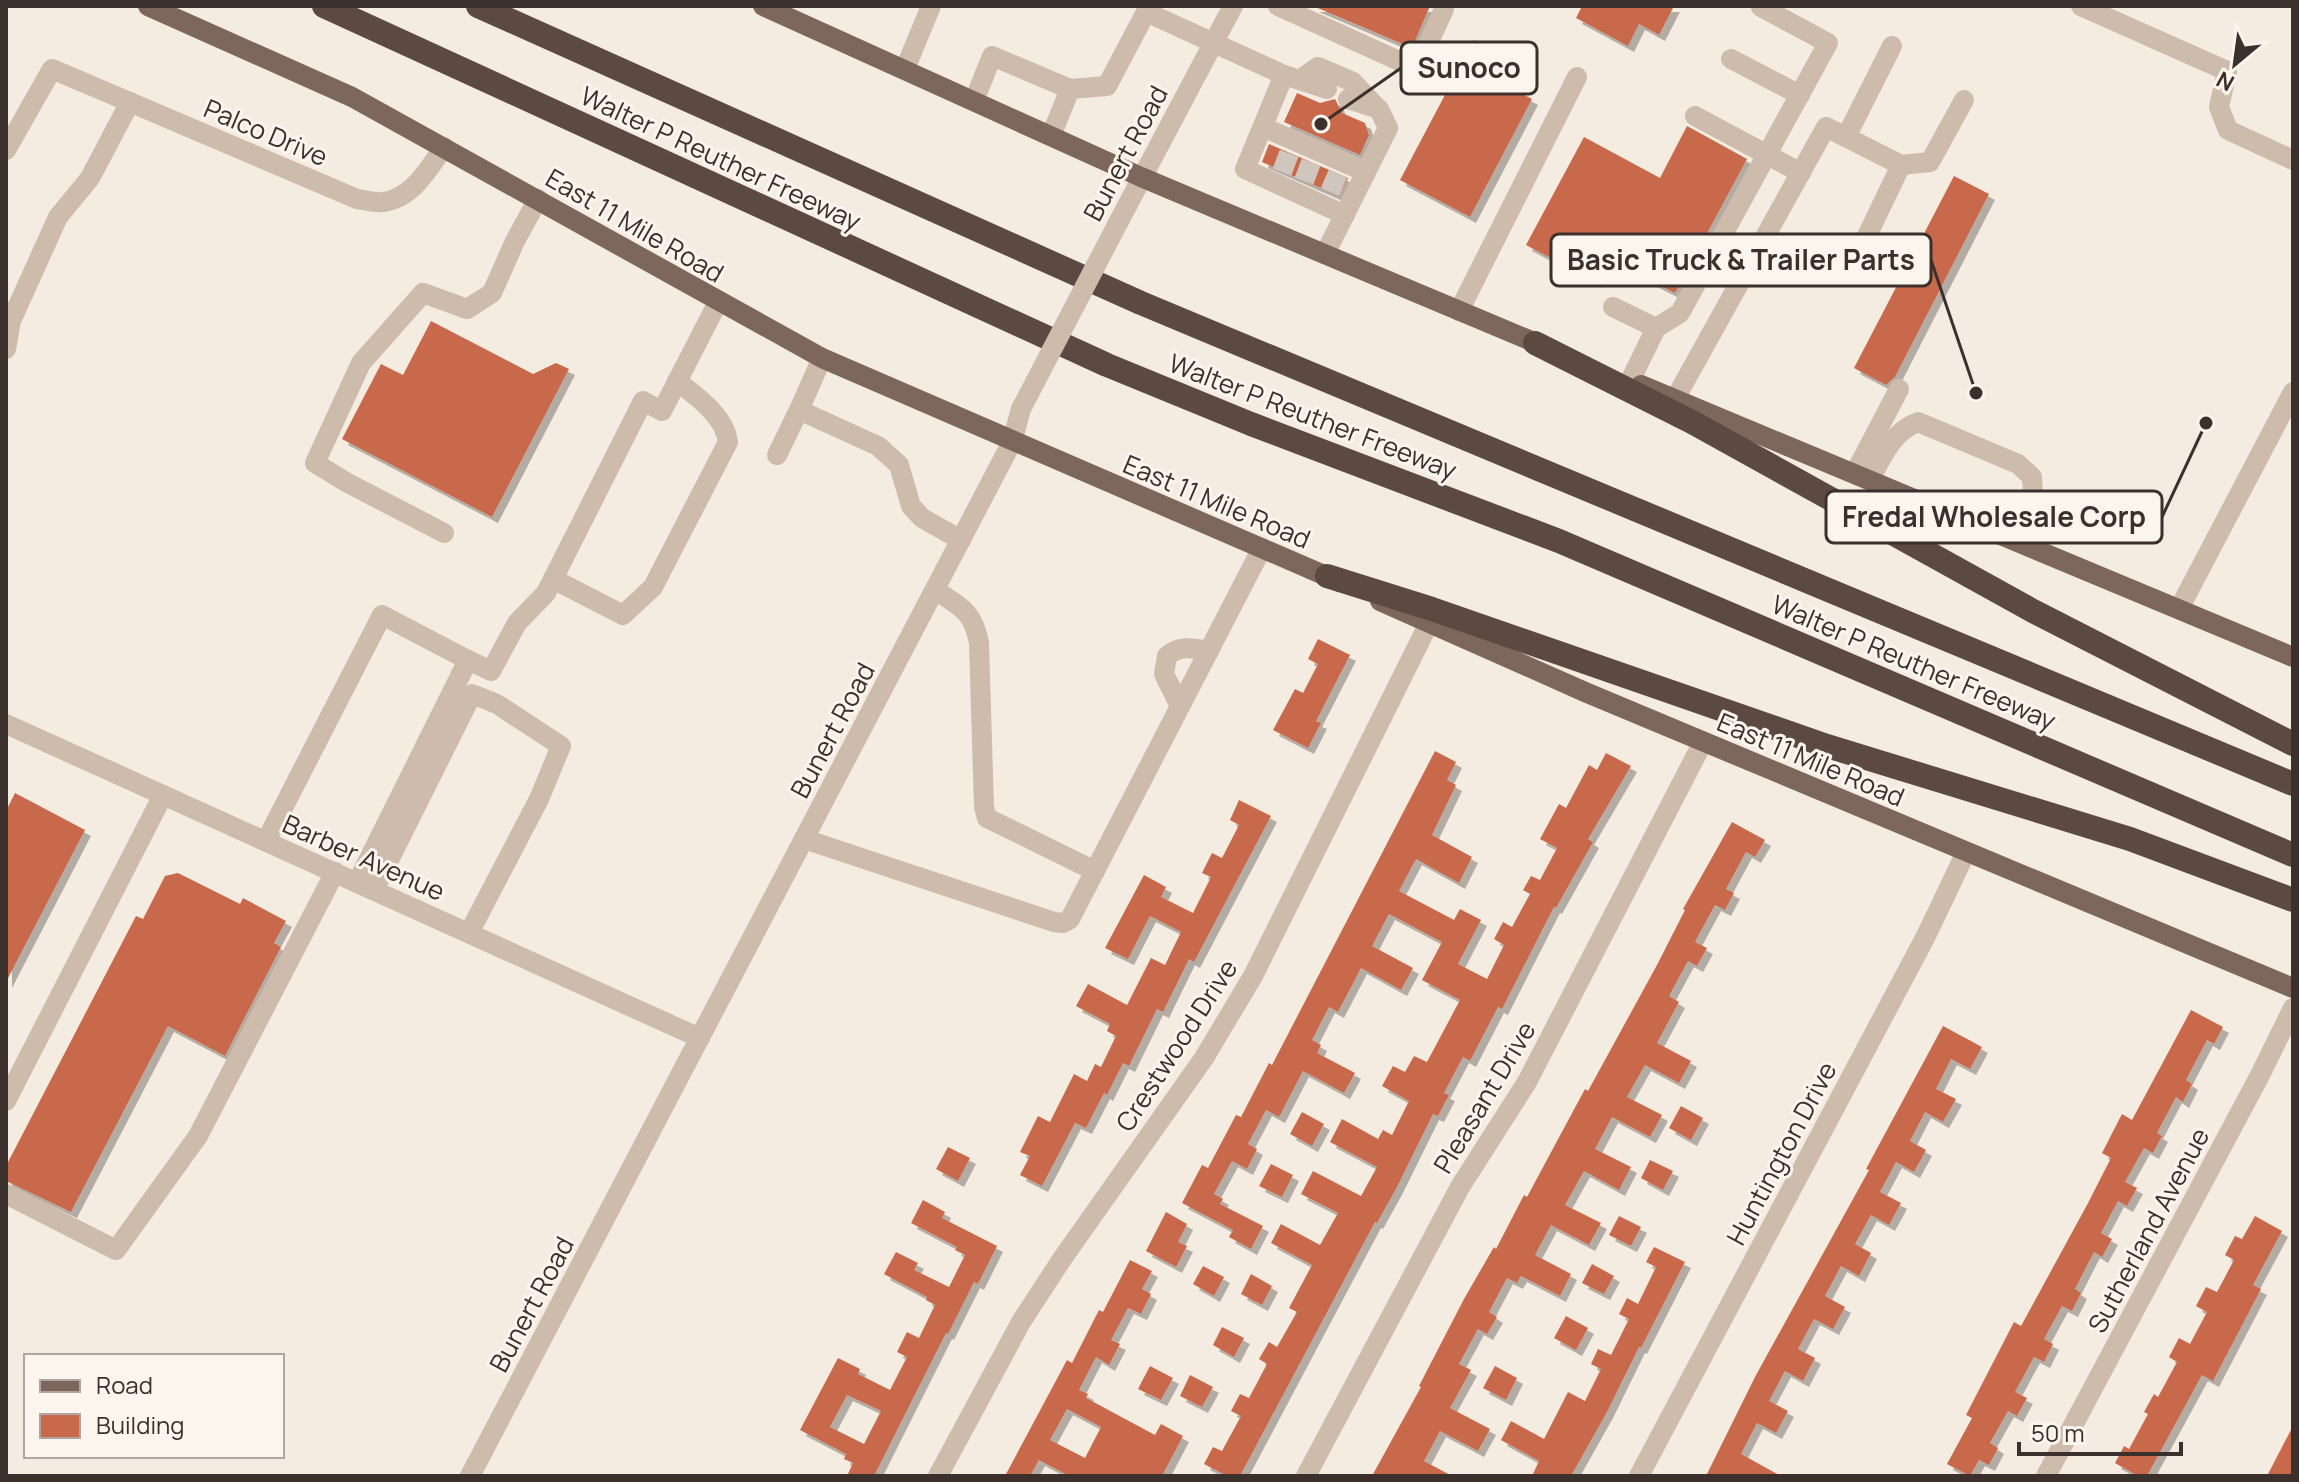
<svg xmlns="http://www.w3.org/2000/svg" width="2299" height="1482" font-family="Manrope,sans-serif">
	<style>
		.building { fill: #c8694b; fill-rule: evenodd; filter: url(#shadow) }
		.lines { fill: none; stroke-linecap: round; stroke-linejoin: round }
		.minor-tunnel { stroke: #cfc6bd; stroke-width: 20; stroke-dasharray: 20 10; stroke-linecap: butt }
		.minor { stroke: #cdbbac; stroke-width: 20 }
		.major { stroke: #7d675c; stroke-width: 20 }
		.highway { stroke: #5c4a42; stroke-width: 24 }
		.minor-bridge { stroke: #cdbbac; stroke-width: 20 }
		.labels { text-anchor: middle; dominant-baseline: central; stroke-width: 6; stroke-linejoin: round; paint-order: stroke }
		.street-label { font-size: 26px; fill: #3b302b; stroke: #fbf5ee }
		.leader { fill: none; stroke: #3b302b; stroke-width: 3 }
		.callout-dot { fill: #3b302b; stroke: #fbf5ee; stroke-width: 3 }
		.callout { fill: #fbf5ee; stroke: #3b302b; stroke-width: 3 }
		.callout-label { font-size: 28px; text-anchor: middle; font-weight: bold; fill: #3b302b }
	</style>
	<defs>
		<filter id="shadow"><feDropShadow dx="6" dy="6" stdDeviation="0" flood-color="#0004"/></filter>
	</defs>
	<rect width="100%" height="100%" fill="#f4ebe1"/>
	<!-- building -->
	<g class="building">
		<polygon points="1313,6 1430,6 1412,48"/>
		<polygon points="1582,6 1674,6 1659,35 1639,24 1628,46 1576,18"/>
		<polygon points="1474,40 1509,59 1498,81 1532,99 1470,217 1400,180"/>
		<polygon points="1297,93 1320,103 1335,99 1342,113 1365,123 1369,135 1360,155 1284,122"/>
		<polygon points="1687,126 1747,159 1675,293 1608,259 1596,282 1526,245 1584,137 1660,178"/>
		<polygon points="1269,144 1348,178 1339,196 1262,162"/>
		<polygon points="1954,176 1989,194 1895,377 1886,385 1854,368"/>
		<polygon points="431,321 533,374 556,363 569,369 492,517 342,439 381,364 403,375"/>
		<polygon points="1318,639 1350,655 1316,721 1321,723 1308,748 1273,730 1295,689 1303,693 1318,664 1308,659"/>
		<polygon points="1435,751 1456,762 1447,780 1456,785 1432,835 1472,857 1459,883 1416,859 1399,891 1454,920 1460,909 1481,920 1458,964 1487,979 1504,945 1494,939 1503,922 1512,927 1530,894 1523,890 1531,876 1540,880 1557,848 1540,839 1559,804 1566,808 1589,765 1597,770 1606,753 1631,766 1588,839 1593,842 1556,908 1554,907 1502,1009 1498,1007 1470,1061 1463,1057 1444,1093 1449,1095 1438,1116 1433,1114 1397,1187 1377,1223 1375,1222 1240,1476 1227,1476 1204,1464 1213,1447 1222,1451 1241,1416 1231,1411 1240,1394 1249,1398 1267,1364 1259,1359 1269,1342 1277,1347 1297,1312 1289,1308 1312,1265 1271,1243 1281,1224 1320,1245 1338,1213 1301,1194 1313,1171 1361,1196 1377,1167 1330,1142 1342,1119 1378,1139 1383,1130 1392,1135 1409,1101 1382,1086 1393,1066 1405,1072 1414,1056 1427,1062 1460,1000 1422,980 1442,942 1389,914 1372,946 1413,968 1401,990 1361,968 1338,1012 1329,1007 1312,1040 1321,1045 1317,1053 1355,1073 1344,1093 1303,1071 1279,1117 1266,1110 1248,1144 1257,1149 1247,1169 1232,1161 1214,1194 1223,1199 1220,1204 1263,1226 1251,1249 1229,1237 1233,1230 1182,1203 1202,1165 1208,1168 1236,1115 1241,1117 1269,1063 1272,1065"/>
		<polygon points="15,793 85,830 6,982 6,811"/>
		<polygon points="1239,800 1271,816 1194,962 1189,959 1163,1012 1157,1009 1129,1066 1123,1063 1107,1095 1104,1093 1086,1128 1075,1123 1042,1186 1020,1175 1030,1156 1020,1152 1038,1116 1050,1122 1074,1074 1087,1081 1095,1064 1101,1067 1116,1036 1107,1031 1110,1024 1076,1006 1088,984 1127,1005 1151,958 1165,965 1181,932 1150,916 1128,959 1105,948 1144,875 1166,887 1161,897 1193,913 1211,877 1202,873 1212,853 1222,858 1239,825 1230,820"/>
		<polygon points="1732,822 1765,840 1755,857 1746,852 1726,889 1734,893 1725,910 1715,905 1695,942 1707,948 1697,966 1688,961 1669,996 1679,1002 1657,1043 1691,1061 1679,1083 1645,1065 1627,1097 1662,1115 1650,1137 1612,1117 1595,1149 1631,1167 1619,1190 1584,1171 1565,1205 1601,1223 1589,1245 1551,1225 1535,1255 1571,1274 1560,1296 1521,1276 1517,1283 1507,1278 1489,1312 1497,1317 1487,1334 1478,1329 1459,1364 1471,1370 1450,1408 1490,1429 1478,1451 1440,1431 1424,1461 1452,1476 1372,1476 1421,1387 1419,1386 1464,1299 1494,1247 1496,1249 1524,1195 1527,1197 1585,1089 1588,1091 1657,965 1685,910 1683,909"/>
		<polygon points="178,873 240,904 243,898 286,921 274,943 281,947 225,1056 168,1026 71,1212 6,1181 6,1166 136,916 143,919 165,876"/>
		<polygon points="2191,1010 2223,1027 2214,1044 2207,1040 2186,1080 2192,1084 2183,1102 2176,1097 2157,1133 2162,1136 2153,1153 2144,1148 2125,1182 2137,1188 2127,1206 2118,1201 2101,1233 2112,1239 2102,1257 2094,1252 2075,1289 2081,1293 2072,1311 2062,1306 2044,1339 2053,1344 2044,1362 2034,1357 2015,1392 2027,1398 2017,1416 2008,1411 1990,1443 1998,1448 1989,1465 1979,1460 1970,1476 1947,1464 1972,1418 1966,1415 2014,1322 2021,1326 2087,1205 2111,1158 2102,1153 2122,1114 2132,1120"/>
		<polygon points="1943,1026 1982,1047 1970,1069 1951,1059 1936,1089 1956,1099 1943,1122 1925,1112 1910,1141 1926,1150 1914,1172 1896,1162 1880,1192 1901,1203 1889,1225 1871,1215 1855,1244 1871,1253 1859,1276 1841,1266 1825,1296 1845,1307 1833,1329 1814,1319 1798,1349 1815,1358 1803,1381 1785,1371 1769,1401 1788,1411 1776,1433 1757,1423 1741,1454 1781,1476 1706,1476 1755,1377 1869,1170 1866,1169"/>
		<polygon points="1681,1106 1703,1118 1691,1140 1669,1128"/>
		<polygon points="1302,1112 1324,1124 1312,1146 1290,1134"/>
		<polygon points="948,1147 970,1158 958,1181 936,1169"/>
		<polygon points="1650,1160 1673,1171 1663,1190 1641,1178"/>
		<polygon points="1271,1164 1293,1175 1282,1197 1259,1186"/>
		<path d="M923 1200 945 1212 942 1218 997 1246 978 1284 974 1282 948 1334 946 1333 874 1476H847L853 1463 844 1459 846 1454 800 1430 838 1358 860 1369 858 1374 890 1390 907 1357 897 1352 907 1332 919 1338 935 1305 926 1300 927 1297 884 1274 896 1252 918 1263 914 1270 949 1287 965 1255 955 1250 957 1247 911 1223ZM847 1395 881 1411 864 1444 830 1427Z"/>
		<polygon points="1166,1212 1187,1224 1178,1242 1187,1246 1176,1267 1146,1251"/>
		<polygon points="1619,1216 1641,1227 1631,1246 1609,1235"/>
		<polygon points="2255,1216 2282,1231 2253,1285 2261,1289 2213,1381 2202,1375 2147,1476 2138,1476 2115,1463 2124,1446 2129,1449 2148,1414 2144,1412 2154,1394 2158,1397 2177,1362 2169,1357 2179,1338 2190,1344 2207,1312 2196,1306 2206,1287 2217,1292 2234,1260 2225,1255 2235,1236 2242,1239"/>
		<polygon points="1654,1247 1685,1262 1641,1348 1639,1347 1607,1412 1571,1476 1532,1476 1539,1461 1501,1440 1511,1421 1544,1439 1568,1392 1585,1401 1601,1369 1591,1364 1598,1349 1611,1355 1629,1319 1619,1314 1627,1298 1638,1304 1656,1267 1646,1262"/>
		<path d="M1130 1260 1152 1271 1142 1289 1151 1294 1141 1314 1128 1308 1111 1340 1120 1344 1109 1365 1096 1357 1079 1390 1088 1394 1086 1398 1155 1435 1161 1424 1183 1436 1162 1476H1069L1039 1460 1030 1476H1005L1067 1360 1072 1363 1099 1310 1103 1312ZM1067 1409 1101 1427 1085 1458 1050 1440Z"/>
		<polygon points="1592,1264 1614,1276 1604,1294 1582,1283"/>
		<polygon points="1203,1266 1224,1277 1214,1296 1193,1284"/>
		<polygon points="1251,1274 1272,1286 1262,1305 1241,1294"/>
		<polygon points="1566,1316 1588,1328 1576,1350 1554,1338"/>
		<polygon points="1222,1327 1244,1338 1234,1357 1213,1345"/>
		<polygon points="1150,1366 1173,1378 1161,1400 1138,1389"/>
		<polygon points="1495,1366 1517,1378 1506,1400 1483,1388"/>
		<polygon points="1190,1375 1213,1387 1202,1407 1180,1396"/>
		<polygon points="2293,1426 2293,1476 2267,1476"/>
	</g>
	<g class="lines">
		<!-- minor-tunnel -->
		<g class="minor-tunnel">
			<polyline points="1282,172 1290,151"/>
			<polyline points="1304,181 1312,160"/>
			<polyline points="1330,192 1339,171"/>
		</g>
		<!-- minor -->
		<g class="minor">
			<polyline points="1278,6 1408,65 1416,63 1422,57 1444,9"/>
			<polyline points="2081,6 2227,71 2219,107 2228,130 2293,160"/>
			<polyline points="1731,59 1800,95"/>
			<polyline points="905,69 931,6"/>
			<polyline points="1284,75 1245,169 1345,215"/>
			<polyline points="1301,79 1318,67 1353,82 1376,107"/>
			<polyline points="1070,89 1107,86 1146,12 1284,75 1327,89"/>
			<polyline points="974,101 992,56 1070,89 1051,136"/>
			<polyline points="1695,116 1801,173"/>
			<polyline points="1263,127 1366,172"/>
			<polyline points="1846,137 1892,46"/>
			<path d="M6 150 52 69 357 199C365 200 375 203 383 202 412 199 429 168 444 147"/>
			<polyline points="1901,165 1930,162 1964,100"/>
			<polyline points="1118,223 1233,6"/>
			<polyline points="1325,254 1388,128 1379,109 1348,99"/>
			<polyline points="1613,307 1656,328"/>
			<polyline points="1459,311 1577,77"/>
			<polyline points="6,349 11,321 58,217 90,178 130,102"/>
			<polyline points="822,358 799,410 878,446 899,465 911,506 922,518 961,540"/>
			<polyline points="1630,381 1656,328 1680,313 1828,43 1761,7"/>
			<polyline points="1675,399 1826,127 1901,165 1853,265"/>
			<polyline points="777,455 799,410"/>
			<polyline points="1855,473 1899,389"/>
			<path d="M1870 479C1883 456 1892 432 1918 422L2018 464 2032 477 2033 494 2012 539"/>
			<polyline points="444,533 346,482 315,463 361,363 423,293 467,309 492,293 515,241 538,199"/>
			<path d="M553 579 623 615 653 587 728 442C725 416 696 396 677 381"/>
			<path d="M935 590C961 607 973 611 979 643L984 807 987 818 1095 871"/>
			<polyline points="2179,609 2293,392"/>
			<polyline points="468,660 491,671 517,623 546,593 643,401 662,411 718,302"/>
			<path d="M1180 706 1164 674 1167 656C1180 645 1192 648 1209 651"/>
			<polyline points="6,724 700,1038"/>
			<polyline points="804,839 1054,922 1063,923 1070,919 1262,548"/>
			<polyline points="266,841 382,615 468,660 357,883"/>
			<polyline points="374,890 472,694 497,704 561,746 539,799 469,933"/>
			<polyline points="6,1101 163,795"/>
			<polyline points="6,1194 116,1250 198,1136 335,872"/>
			<polyline points="470,1476 1012,442 1021,409"/>
			<polyline points="938,1476 1021,1322 1062,1259 1204,1058 1253,976 1428,625"/>
			<polyline points="1306,1476 1460,1187 1527,1082 1703,742"/>
			<polyline points="1639,1476 1926,936 1966,852"/>
			<polyline points="2046,1476 2259,1077 2293,1008"/>
		</g>
		<!-- major -->
		<g class="major">
			<polyline points="148,6 352,97 822,358 1340,582"/>
			<polyline points="763,6 1141,177 1548,348"/>
			<polyline points="1641,385 2293,657"/>
			<polyline points="1380,601 1585,692 2293,988"/>
		</g>
		<!-- highway -->
		<g class="highway">
			<polyline points="324,6 1107,365 1251,424 1559,541 2293,855"/>
			<polyline points="478,6 1141,303 2293,784"/>
			<polyline points="1535,343 1692,422 2033,611 2293,744"/>
			<polyline points="1327,576 1432,609 1827,746 2130,839 2293,900"/>
		</g>
		<!-- minor-bridge -->
		<polyline class="minor-bridge" points="1021,409 1118,223"/>
	</g>
	<g class="labels">
		<!-- street labels -->
		<g class="street-label">
			<text transform="translate(266 132) rotate(23)">Palco Drive</text>
			<text transform="translate(1125 153) rotate(-62)">Bunert Road</text>
			<text transform="translate(721 158) rotate(25)">Walter P Reuther Freeway</text>
			<text transform="translate(635 225) rotate(30)">East 11 Mile Road</text>
			<text transform="translate(1313 416) rotate(21)">Walter P Reuther Freeway</text>
			<text transform="translate(1217 501) rotate(23)">East 11 Mile Road</text>
			<text transform="translate(1914 662) rotate(23)">Walter P Reuther Freeway</text>
			<text transform="translate(832 730) rotate(-62)">Bunert Road</text>
			<text transform="translate(1811 759) rotate(23)">East 11 Mile Road</text>
			<text transform="translate(364 857) rotate(24)">Barber Avenue</text>
			<text transform="translate(1176 1045) rotate(-57)">Crestwood Drive</text>
			<text transform="translate(1484 1097) rotate(-59)">Pleasant Drive</text>
			<text transform="translate(1781 1153) rotate(-62)">Huntington Drive</text>
			<text transform="translate(2148 1230) rotate(-62)">Sutherland Avenue</text>
			<text transform="translate(531 1304) rotate(-62)">Bunert Road</text>
		</g>
	</g>
	<!-- callouts -->
	<path class="leader" d="M1321 124L1401 68M1976 393L1931 260M2206 423L2162 517"/>
	<g class="callout-dot">
		<circle cx="1321" cy="124" r="8"/>
		<circle cx="1976" cy="393" r="8"/>
		<circle cx="2206" cy="423" r="8"/>
	</g>
	<g class="callout">
		<rect x="1401" y="42" width="136" height="52" rx="8"/>
		<rect x="1551" y="234" width="380" height="52" rx="8"/>
		<rect x="1826" y="491" width="336" height="52" rx="8"/>
	</g>
	<g class="callout-label">
		<text x="1469" y="78">Sunoco</text>
		<text x="1741" y="270">Basic Truck &amp; Trailer Parts</text>
		<text x="1994" y="527">Fredal Wholesale Corp</text>
	</g>
	<!-- border -->
	<rect width="2299" height="1482" fill="none" stroke="#3b302b" stroke-width="16"/>
	<!-- legend -->
	<rect x="24" y="1354" width="260" height="104" fill="#fbf5ee" stroke="#aea6a0" stroke-width="2"/>
	<rect x="40" y="1380" width="40" height="12" fill="#7d675c" stroke="#aea6a0" stroke-width="2"/>
	<text x="96" y="1394" font-size="24" fill="#3b302b">Road</text>
	<rect x="40" y="1414" width="40" height="24" fill="#c8694b" stroke="#aea6a0" stroke-width="2"/>
	<text x="96" y="1434" font-size="24" fill="#3b302b">Building</text>
	<!-- north arrow -->
	<g transform="translate(2235 64) rotate(209)" stroke="#fbf5ee" stroke-width="6" paint-order="stroke">
	<path d="M0-6L14 30L0 20L-14 30Z" fill="#3b302b"/>
	<text y="-12" font-size="22" font-weight="bold" text-anchor="middle" fill="#3b302b">N</text>
	</g>
	<!-- scale -->
	<path d="M2019 1442v12h162v-12" fill="none" stroke="#3b302b" stroke-width="4"/>
	<text x="2031" y="1442" font-size="24" fill="#3b302b" stroke="#fbf5ee" stroke-width="6" paint-order="stroke">50 m</text>
</svg>
